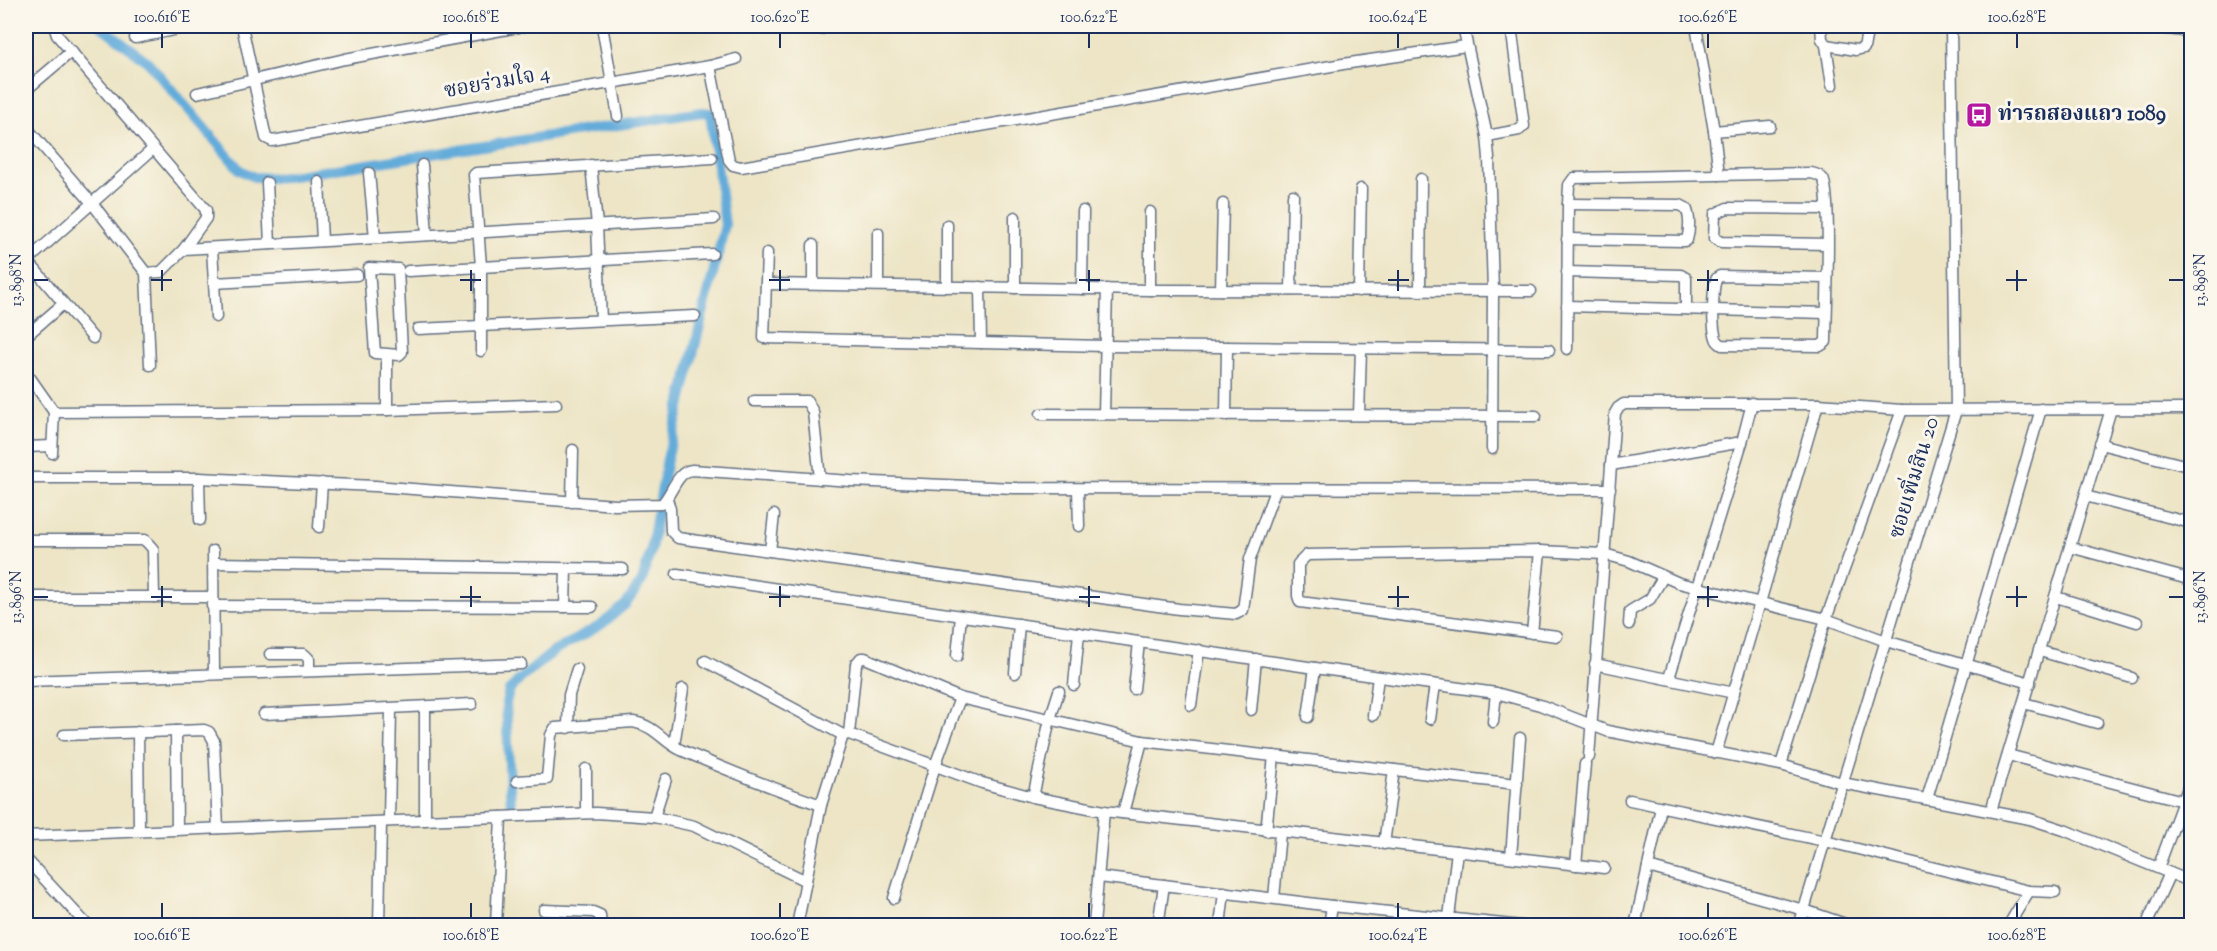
<svg xmlns="http://www.w3.org/2000/svg" width="2217" height="951" font-family="'Sorts Mill Goudy','Noto Serif Thai',serif">
	<style>
		.lines { fill: none; stroke-linecap: round; stroke-linejoin: round }
		.canal { stroke: #63acda; stroke-width: 10 }
		.minor-casing { stroke: #646f82; stroke-width: 13 }
		.minor { stroke: #fff; stroke-width: 10 }
		.ticks { fill: none; stroke: #1b2f5e; stroke-width: 2 }
		.labels { text-anchor: middle; dominant-baseline: central; stroke-width: 6; stroke-linejoin: round; paint-order: stroke }
		.street-label { font-size: 21px; fill: #1b2f5e; stroke: #fbf7ec }
		.poi-label { font-size: 21px; font-weight: bold; fill: #1b2f5e; stroke: #fbf7ec; text-anchor: start }
		.neatline { fill: none; stroke: #1b2f5e; stroke-width: 2 }
		.ticks-label { font-size: 15px; text-anchor: middle; fill: #1b2f5e }
	</style>
	<rect width="100%" height="100%" fill="#fbf7ec"/>
	<filter id="ink" filterUnits="userSpaceOnUse"><feTurbulence type="fractalNoise" baseFrequency=".0167" numOctaves="2"/><feDisplacementMap in="SourceGraphic" scale="12" xChannelSelector="R" yChannelSelector="G"/><feConvolveMatrix kernelMatrix="1 2 1 2 8 2 1 2 1" color-interpolation-filters="sRGB"/></filter>
	<filter id="wash" filterUnits="userSpaceOnUse"><feTurbulence type="fractalNoise" baseFrequency=".008" numOctaves="4" result="noise"/><feDisplacementMap in="SourceGraphic" scale="24" xChannelSelector="R" yChannelSelector="G"/><feGaussianBlur stdDeviation="1.35" result="paint"/><feColorMatrix in="noise" values="0 0 0 0 0 0 0 0 0 0 0 0 0 0 0 0 0 1.4 0 .05"/><feComposite in="paint" operator="in"/></filter>
	<g filter="url(#wash)">
		<rect width="100%" height="100%" fill="#ede5c6"/>
		<g class="lines">
			<!-- canal -->
			<polyline class="canal" points="101,26 148,62 240,170 254,177 278,178 702,112 710,113 725,225 667,459 651,549 642,581 626,604 601,625 553,652 520,679 509,691 506,703 511,806"/>
		</g>
	</g>
	<g filter="url(#ink)">
		<g class="lines">
			<defs>
				<g id="minor">
					<polyline points="54,26 57,35 206,210 206,218 184,249 161,272 146,273"/>
					<polyline points="242,26 266,138 272,141 710,66 736,59"/>
					<polyline points="602,26 618,116"/>
					<polyline points="820,26 821,29"/>
					<polyline points="1463,26 1487,136 1489,158 1493,291 1492,449"/>
					<polyline points="1696,26 1714,131 1719,175"/>
					<polyline points="1821,26 1822,39 1826,45 1856,50 1864,48 1868,26"/>
					<polyline points="2144,26 2192,32"/>
					<polyline points="135,38 193,26"/>
					<polyline points="1826,45 1832,85"/>
					<polyline points="710,66 729,160 733,165 741,167 1343,64 1466,46"/>
					<polyline points="26,90 72,51"/>
					<polyline points="197,93 345,59 524,26"/>
					<polyline points="26,127 92,203 146,273 150,365"/>
					<polyline points="1714,131 1770,126"/>
					<polyline points="1487,136 1519,130 1524,126 1511,26"/>
					<polyline points="422,165 427,235"/>
					<polyline points="591,165 597,225 601,320"/>
					<polyline points="369,173 375,238"/>
					<polyline points="319,182 322,241"/>
					<polyline points="267,183 270,244"/>
					<polyline points="1827,209 1727,208 1715,214 1714,238 1721,242 1827,244"/>
					<path d="M1567 239 1684 241 1687 240C1690 230 1690 216 1686 208L1680 205 1568 204"/>
					<polyline points="813,245 813,284"/>
					<polyline points="212,248 216,317"/>
					<polyline points="184,249 714,219"/>
					<polyline points="767,253 764,338 1105,346 1549,350"/>
					<polyline points="26,259 93,338"/>
					<polyline points="27,261 153,149"/>
					<polygon points="369,268 398,269 402,352 399,355 375,353"/>
					<polyline points="408,271 712,254"/>
					<polyline points="1567,272 1681,275 1686,278 1686,309"/>
					<polyline points="214,283 357,275"/>
					<polyline points="766,284 1150,290 1531,291"/>
					<polyline points="878,285 878,233"/>
					<polyline points="947,287 947,225"/>
					<polyline points="980,287 981,343"/>
					<polyline points="1015,288 1015,217"/>
					<polyline points="1082,289 1083,211"/>
					<polyline points="1150,290 1150,212"/>
					<polyline points="1221,290 1223,204"/>
					<polyline points="1291,290 1293,195"/>
					<polyline points="1359,291 1361,189"/>
					<polyline points="1420,291 1421,179"/>
					<polyline points="1567,306 1826,313"/>
					<polyline points="418,329 695,316"/>
					<polyline points="26,336 63,304"/>
					<path d="M1567 349 1568 204 1569 185 1574 178 1811 173C1816 174 1820 175 1823 179 1832 193 1826 318 1826 342L1820 346 1722 345C1718 342 1717 342 1716 338 1712 328 1712 286 1717 278L1720 276 1827 278"/>
					<polyline points="481,351 481,266 474,175 476,173 712,158"/>
					<polyline points="387,355 387,410"/>
					<polyline points="26,372 54,412 52,453"/>
					<polyline points="754,401 807,401 813,412 820,479"/>
					<polyline points="54,412 387,410 556,404"/>
					<polyline points="1041,414 1536,416"/>
					<polyline points="1104,414 1107,289"/>
					<polyline points="1226,415 1227,347"/>
					<polyline points="1359,415 1361,349"/>
					<polyline points="2100,444 2192,467"/>
					<polyline points="26,447 52,446"/>
					<polyline points="1611,465 1742,442"/>
					<path d="M26 478H199L375 486 615 505 662 504C672 494 677 471 692 470L851 481 1014 488 1610 489"/>
					<polyline points="199,478 200,520"/>
					<polyline points="1078,489 1079,526"/>
					<polyline points="2085,496 2191,523"/>
					<polyline points="667,499 670,509 671,531 678,538 1179,609 1236,614 1243,610 1250,559 1275,490"/>
					<polyline points="572,502 573,450"/>
					<polyline points="319,527 322,483"/>
					<polyline points="26,540 145,540 153,549 154,597"/>
					<polyline points="2070,547 2192,580"/>
					<polyline points="213,551 214,673"/>
					<polyline points="770,551 774,515"/>
					<polyline points="213,563 623,569"/>
					<polyline points="677,574 1315,668 1496,693 1540,705 1607,731 1781,765 1842,783 2030,819 2064,830 2192,882"/>
					<polyline points="26,597 212,597"/>
					<polyline points="2056,597 2137,622"/>
					<polyline points="212,606 592,607"/>
					<polyline points="565,607 566,569"/>
					<polyline points="1629,624 1630,611 1650,599 1663,577"/>
					<polyline points="1532,633 1540,551"/>
					<polyline points="1557,636 1300,602 1298,596 1298,564 1307,555 1540,551 1604,554 1629,561 1679,583 1826,619 1886,641 2030,683"/>
					<polyline points="2040,651 2132,678"/>
					<polyline points="270,654 304,654 309,659 309,670"/>
					<polyline points="957,656 961,616"/>
					<polyline points="705,661 843,735 849,734 982,783 1033,797 1104,811 1604,868"/>
					<polyline points="1595,664 1734,693"/>
					<polyline points="1015,673 1019,624"/>
					<polyline points="1669,678 1742,442 1752,403"/>
					<polyline points="26,681 521,664"/>
					<polyline points="1074,685 1079,633"/>
					<polyline points="1134,689 1139,642"/>
					<polyline points="2024,703 2097,723"/>
					<polyline points="1191,705 1199,650"/>
					<polyline points="425,708 425,820"/>
					<polyline points="1251,710 1256,659"/>
					<polyline points="264,714 472,704"/>
					<polyline points="1373,715 1378,677"/>
					<polyline points="1308,717 1315,668"/>
					<polyline points="1430,719 1435,685"/>
					<polyline points="1493,722 1496,693"/>
					<polyline points="568,728 569,695 577,669"/>
					<polyline points="176,731 177,830"/>
					<polyline points="138,732 139,831"/>
					<polyline points="849,734 856,664 861,658 865,658 960,698 1142,741 1517,784"/>
					<polyline points="64,735 204,730 209,732 214,741 218,828"/>
					<polyline points="674,745 683,689"/>
					<polyline points="1716,753 1818,404"/>
					<polyline points="2008,755 2183,801"/>
					<polyline points="1589,757 1615,413 1618,408 1624,404 1818,404 1902,410 2192,409"/>
					<polyline points="1781,765 1826,619 1902,410"/>
					<polyline points="586,769 586,813"/>
					<path d="M517 781 547 779 551 735 555 728 633 722C656 726 662 741 681 750 727 770 774 789 821 805"/>
					<polyline points="1033,797 1050,719 1059,691"/>
					<polyline points="1927,799 2041,409"/>
					<polyline points="1630,800 1825,841 2029,891 2055,892"/>
					<polyline points="1991,811 2111,409"/>
					<polyline points="1123,813 1142,741"/>
					<polyline points="654,817 666,779"/>
					<polyline points="389,821 391,709"/>
					<polyline points="1266,831 1274,756"/>
					<polyline points="26,836 596,813 654,817 694,826 806,881"/>
					<polyline points="1384,844 1394,770"/>
					<polyline points="1511,857 1520,738"/>
					<polyline points="26,859 88,926"/>
					<polyline points="1576,865 1585,764"/>
					<polyline points="1648,867 1804,910 1851,926"/>
					<polyline points="2158,868 2192,777"/>
					<polyline points="1099,877 1332,906 1522,926"/>
					<polyline points="894,898 935,766 960,698"/>
					<polyline points="1274,898 1280,833"/>
					<polyline points="544,910 593,912 600,915 601,926"/>
					<polyline points="2149,919 2170,873"/>
					<polyline points="1094,925 1104,811"/>
					<polyline points="379,926 381,822"/>
					<polyline points="496,926 501,817"/>
					<polyline points="797,926 821,805 843,735"/>
					<polyline points="1158,926 1164,885"/>
					<polyline points="1220,926 1224,892"/>
					<polyline points="1329,926 1332,906"/>
					<polyline points="1448,926 1457,851"/>
					<polyline points="1635,926 1661,807"/>
					<polyline points="1799,926 1956,410 1951,26"/>
					<polyline points="2008,926 2029,891"/>
				</g>
			</defs>
			<!-- minor casing -->
			<use href="#minor" class="minor-casing"/>
			<!-- minor -->
			<use href="#minor" class="minor"/>
		</g>
	</g>
	<!-- ticks -->
	<path class="ticks" d="M162 33V48M471 33V48M780 33V48M1089 33V48M1398 33V48M1708 33V48M2017 33V48M162 270V291M471 270V291M780 270V291M1089 270V291M1398 270V291M1708 270V291M2017 270V291M33 280H48M151 280H172M460 280H481M769 280H790M1079 280H1100M1388 280H1409M1697 280H1718M2006 280H2027M2169 280H2184M162 586V607M471 586V607M780 586V607M1089 586V607M1398 586V607M1708 586V607M2017 586V607M33 597H48M151 597H172M460 597H481M769 597H790M1079 597H1100M1388 597H1409M1697 597H1718M2006 597H2027M2169 597H2184M162 903V918M471 903V918M780 903V918M1089 903V918M1398 903V918M1708 903V918M2017 903V918"/>
	<!-- icons -->
	<defs>
		<symbol id="bus-square" viewBox="-11 -11 22 22"><rect x="-9" y="-9" width="18" height="18" rx="4" fill="#b5179e" stroke="#fbf7ec"/><path d="M-5-6H5V4H4V6H2V4H-2V6H-4V4H-5ZM-3.5-4V0h7V-4ZM-3.5 1.2v1.5H-2V1.2ZM2 1.2v1.5H3.5V1.2Z" fill="#fff"/></symbol>
	</defs>
	<g fill-rule="evenodd">
		<use href="#bus-square" x="1964" y="100" width="30" height="30"/>
	</g>
	<g class="labels">
		<!-- street labels -->
		<g class="street-label">
			<text transform="translate(497 83) rotate(-10)">ซอยร่วมใจ 4</text>
			<text transform="translate(1915 478) rotate(-73)">ซอยเพิ่มสิน 20</text>
		</g>
		<!-- poi labels -->
		<g class="poi-label">
			<text x="1998" y="115">ท่ารถสองแถว 1089</text>
		</g>
	</g>
	<!-- margin -->
	<rect width="2217" height="951" fill="none" stroke="#fbf7ec" stroke-width="66"/>
	<rect x="33" y="33" width="2151" height="885" class="neatline"/>
	<g class="ticks-label">
		<text x="162" y="22">100.616°E</text>
		<text x="471" y="22">100.618°E</text>
		<text x="780" y="22">100.620°E</text>
		<text x="1089" y="22">100.622°E</text>
		<text x="1398" y="22">100.624°E</text>
		<text x="1708" y="22">100.626°E</text>
		<text x="2017" y="22">100.628°E</text>
		<text transform="translate(16 280) rotate(-90)" y="5">13.898°N</text>
		<text transform="translate(2200 280) rotate(-90)" y="5">13.898°N</text>
		<text transform="translate(16 597) rotate(-90)" y="5">13.896°N</text>
		<text transform="translate(2200 597) rotate(-90)" y="5">13.896°N</text>
		<text x="162" y="940">100.616°E</text>
		<text x="471" y="940">100.618°E</text>
		<text x="780" y="940">100.620°E</text>
		<text x="1089" y="940">100.622°E</text>
		<text x="1398" y="940">100.624°E</text>
		<text x="1708" y="940">100.626°E</text>
		<text x="2017" y="940">100.628°E</text>
	</g>
</svg>
